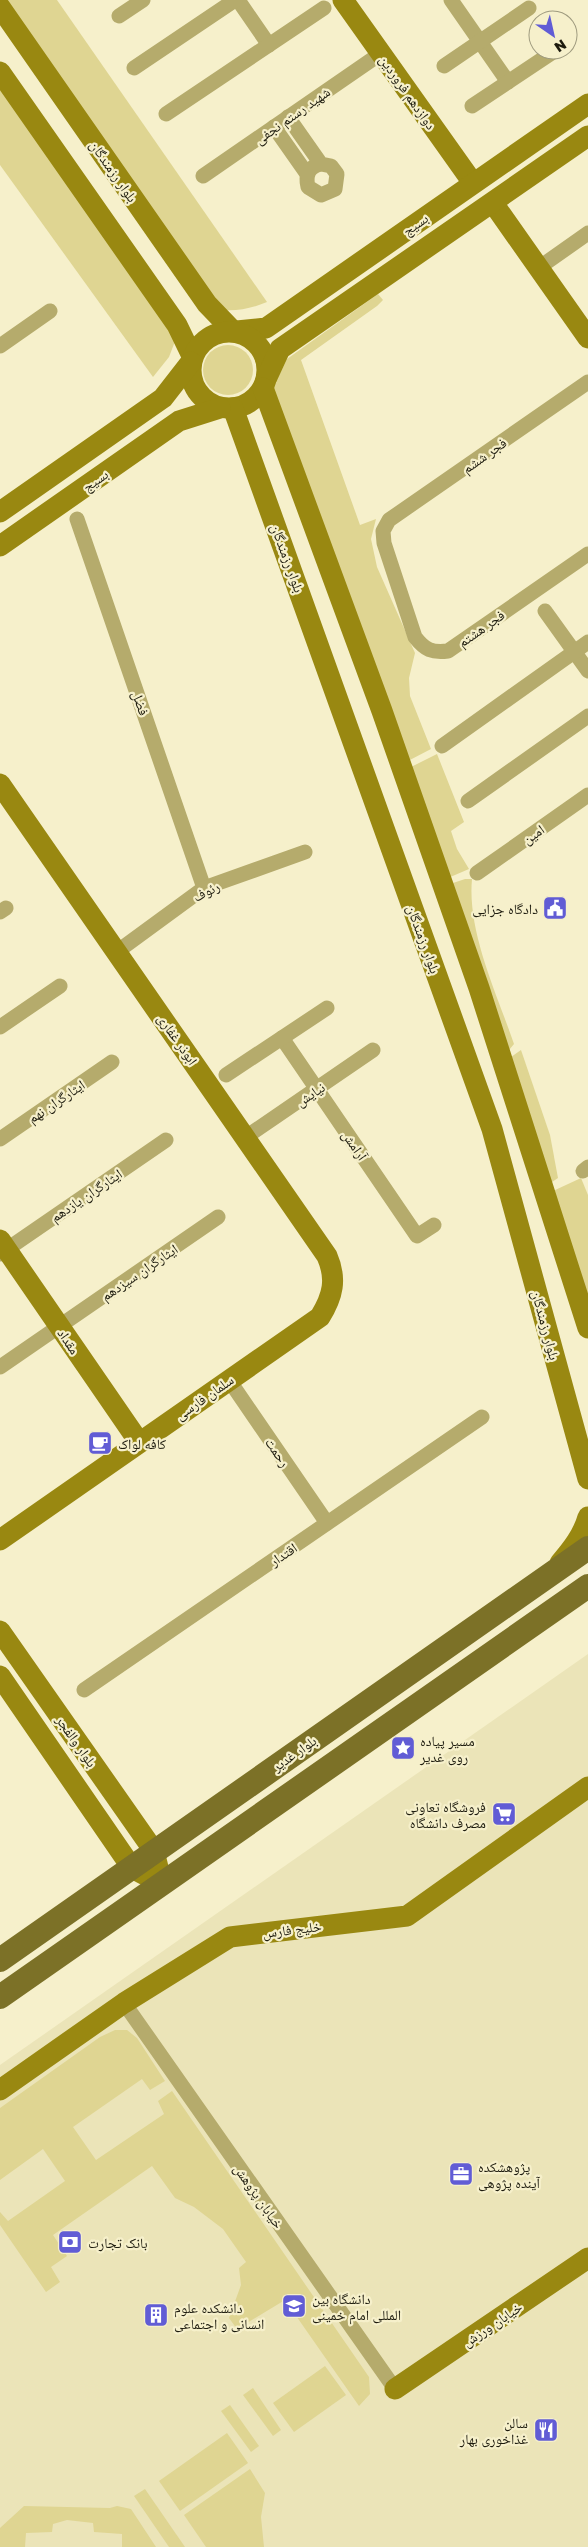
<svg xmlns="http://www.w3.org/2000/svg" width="588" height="2547" font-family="'Golos Text','Noto Naskh Arabic',sans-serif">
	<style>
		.built { fill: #ebe4b8 }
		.green { fill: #dfd592 }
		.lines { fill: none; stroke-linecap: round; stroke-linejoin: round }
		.street { stroke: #b5ab6c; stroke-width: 15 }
		.secondary { stroke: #981; stroke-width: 21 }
		.primary { stroke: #7c7127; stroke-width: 24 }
		.labels { text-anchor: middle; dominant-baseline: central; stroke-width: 4.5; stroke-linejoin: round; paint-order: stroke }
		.street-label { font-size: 14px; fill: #1d1b0e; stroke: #f6f0cb }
		.poi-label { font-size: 14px; fill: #1d1b0e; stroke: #f6f0cb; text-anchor: start }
	</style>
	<rect width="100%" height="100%" fill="#f6f0cb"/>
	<!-- built -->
	<polygon class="built" points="588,1654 588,2547 0,2547 0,2065"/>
	<!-- green -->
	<g class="green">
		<path d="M0 0H57L267 302C248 310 233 312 212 309Z"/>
		<polygon points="0,72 179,331 169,357 153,377 0,165"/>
		<polygon points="378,294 383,300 377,306 301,360 360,525 376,519 371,539 377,567 415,653 409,678 410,696 431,749 406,762 273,387 287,359"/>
		<circle cx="228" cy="370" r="25"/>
		<polygon points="437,754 464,822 451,831 457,849 469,869 448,878 409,768"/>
		<path d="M465 879H472C467 932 497 994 514 1044L509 1050 450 884Z"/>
		<polygon points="521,1050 550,1135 558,1178 549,1184 511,1057"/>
		<polygon points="581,1178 588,1195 588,1299 553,1191"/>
		<polygon points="115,2030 127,2030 137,2038 165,2081 150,2090 142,2079 73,2127 96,2160 164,2114 158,2101 172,2091 369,2377 370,2394 359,2406 285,2300 237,2329 229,2318 241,2285 239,2268 246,2262 223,2229 194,2207 175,2198 152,2166 53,2235 67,2256 51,2267 60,2282 46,2292 0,2225 0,2212 8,2221 65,2181 43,2149 0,2180 0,2108 100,2037"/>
		<polygon points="325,2366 346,2395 294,2432 273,2403"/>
		<polygon points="253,2388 281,2430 273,2436 243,2395"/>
		<polygon points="230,2405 259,2446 251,2452 221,2411"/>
		<polygon points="227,2433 248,2463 180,2511 159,2481"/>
		<polygon points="250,2469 265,2493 261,2517 264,2547 206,2547 184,2515"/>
		<polygon points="145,2489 185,2547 169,2547 134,2496"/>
		<polygon points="24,2506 110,2508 117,2506 131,2509 156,2547 122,2547 122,2534 94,2532 93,2523 67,2520 53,2524 52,2532 26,2533 25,2547 0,2547 0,2528"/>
	</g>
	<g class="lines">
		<!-- street -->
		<g class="street">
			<polyline points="238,0 269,45"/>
			<polyline points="451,0 508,82"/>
			<polyline points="119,16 143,0"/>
			<polyline points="444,66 529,8"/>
			<polyline points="134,68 235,0"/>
			<polyline points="472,106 556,50"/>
			<polyline points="166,114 324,8"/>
			<path d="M288 117 321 164 331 166 337 174 335 189 321 195 308 187C305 175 309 166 321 164"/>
			<polyline points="274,127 307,174"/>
			<polyline points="203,176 380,54"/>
			<polyline points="540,267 588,233"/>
			<polyline points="0,346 50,311"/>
			<path d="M588 382 389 520 383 531 384 543 415 637C425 650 432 653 448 651L588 554"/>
			<polyline points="77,519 204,888"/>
			<polyline points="545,611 588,671"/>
			<polyline points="442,746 588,642"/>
			<polyline points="468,801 588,716"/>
			<polyline points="477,873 588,795"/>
			<polyline points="0,912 6,908"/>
			<polyline points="118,951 204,888 305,852"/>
			<polyline points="0,1027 60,986"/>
			<polyline points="282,1038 417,1236 434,1225"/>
			<polyline points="226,1075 327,1008"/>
			<polyline points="246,1137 373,1050"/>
			<polyline points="0,1139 112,1062"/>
			<polyline points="583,1171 588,1167"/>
			<polyline points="0,1254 166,1140"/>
			<polyline points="0,1367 218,1217"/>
			<polyline points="229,1380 327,1523"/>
			<polyline points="84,1690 482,1417"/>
			<polyline points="124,2003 395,2389"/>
		</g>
		<!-- secondary -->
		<g class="secondary">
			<polyline points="343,0 473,183"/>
			<polyline points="0,7 207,304 233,331"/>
			<polyline points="0,72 177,325 192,356"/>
			<polyline points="493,203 588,338"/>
			<polyline points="237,331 266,328 588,104"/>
			<circle cx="229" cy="370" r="38"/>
			<polyline points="267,377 280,349 588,136"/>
			<polyline points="263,388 382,711 479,988 588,1328"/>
			<polyline points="233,408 492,1129 588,1479"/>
			<polyline points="0,512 163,398 191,362"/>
			<polyline points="0,546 179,421 220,408"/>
			<path d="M0 784 327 1256C337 1279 333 1296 320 1317L0 1540"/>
			<polyline points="0,1240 139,1442"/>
			<path d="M560 1563C572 1549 583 1535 588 1517"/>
			<polyline points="0,1631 154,1851 162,1884"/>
			<polyline points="0,1676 132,1868 162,1884"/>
			<polyline points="0,2090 124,2003 230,1937 407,1916 588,1787"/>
			<polyline points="395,2389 588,2258"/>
		</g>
		<!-- primary -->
		<g class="primary">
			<polyline points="0,1960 588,1548"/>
			<polyline points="0,1997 588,1586"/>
		</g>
	</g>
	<!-- icons -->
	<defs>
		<symbol id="civic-square" viewBox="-11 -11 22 22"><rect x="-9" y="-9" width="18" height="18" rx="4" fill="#615cd5" stroke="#f6f0cb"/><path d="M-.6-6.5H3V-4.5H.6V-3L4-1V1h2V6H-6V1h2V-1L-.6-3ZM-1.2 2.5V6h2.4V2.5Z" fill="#fff"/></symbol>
		<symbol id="cafe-square" viewBox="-11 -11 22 22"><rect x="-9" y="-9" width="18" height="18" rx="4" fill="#615cd5" stroke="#f6f0cb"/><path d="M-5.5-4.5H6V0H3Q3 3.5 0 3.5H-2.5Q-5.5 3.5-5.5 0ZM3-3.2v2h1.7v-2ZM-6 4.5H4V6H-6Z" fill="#fff"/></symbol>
		<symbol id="sight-square" viewBox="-11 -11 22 22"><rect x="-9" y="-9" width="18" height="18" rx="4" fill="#615cd5" stroke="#f6f0cb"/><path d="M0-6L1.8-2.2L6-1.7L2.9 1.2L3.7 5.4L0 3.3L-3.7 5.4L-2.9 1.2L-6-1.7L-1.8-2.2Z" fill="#fff"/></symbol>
		<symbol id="supermarket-square" viewBox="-11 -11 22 22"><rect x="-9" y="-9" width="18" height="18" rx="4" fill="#615cd5" stroke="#f6f0cb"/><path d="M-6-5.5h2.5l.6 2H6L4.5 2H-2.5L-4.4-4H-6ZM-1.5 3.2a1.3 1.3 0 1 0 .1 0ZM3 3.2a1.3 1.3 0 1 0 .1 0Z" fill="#fff"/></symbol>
		<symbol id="office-square" viewBox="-11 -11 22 22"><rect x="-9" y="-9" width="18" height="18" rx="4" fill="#615cd5" stroke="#f6f0cb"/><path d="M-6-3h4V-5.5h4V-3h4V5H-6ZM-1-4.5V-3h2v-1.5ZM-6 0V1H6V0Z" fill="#fff"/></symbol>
		<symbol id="bank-square" viewBox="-11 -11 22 22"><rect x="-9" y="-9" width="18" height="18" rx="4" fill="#615cd5" stroke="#f6f0cb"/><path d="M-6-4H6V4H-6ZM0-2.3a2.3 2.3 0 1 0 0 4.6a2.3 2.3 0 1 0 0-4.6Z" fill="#fff"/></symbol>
		<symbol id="university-square" viewBox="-11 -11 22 22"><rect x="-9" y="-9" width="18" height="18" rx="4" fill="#615cd5" stroke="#f6f0cb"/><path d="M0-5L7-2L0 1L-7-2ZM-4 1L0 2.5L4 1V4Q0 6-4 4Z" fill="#fff"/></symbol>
		<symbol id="building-square" viewBox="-11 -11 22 22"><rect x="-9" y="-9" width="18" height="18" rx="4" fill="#615cd5" stroke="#f6f0cb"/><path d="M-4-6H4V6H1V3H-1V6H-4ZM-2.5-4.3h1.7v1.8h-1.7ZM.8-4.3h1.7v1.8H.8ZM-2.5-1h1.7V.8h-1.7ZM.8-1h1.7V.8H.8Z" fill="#fff"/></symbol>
		<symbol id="restaurant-square" viewBox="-11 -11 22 22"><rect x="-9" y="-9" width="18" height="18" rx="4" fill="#615cd5" stroke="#f6f0cb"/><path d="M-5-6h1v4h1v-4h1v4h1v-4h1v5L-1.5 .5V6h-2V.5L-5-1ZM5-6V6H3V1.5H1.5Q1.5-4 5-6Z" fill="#fff"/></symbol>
	</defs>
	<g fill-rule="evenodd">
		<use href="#civic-square" x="541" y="894" width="28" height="28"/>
		<use href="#cafe-square" x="86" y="1429" width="28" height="28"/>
		<use href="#sight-square" x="389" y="1734" width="28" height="28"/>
		<use href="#supermarket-square" x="490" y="1800" width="28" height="28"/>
		<use href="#office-square" x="447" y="2160" width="28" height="28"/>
		<use href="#bank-square" x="56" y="2228" width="28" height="28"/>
		<use href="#university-square" x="280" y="2292" width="28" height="28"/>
		<use href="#building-square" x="142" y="2301" width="28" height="28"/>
		<use href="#restaurant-square" x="532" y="2416" width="28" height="28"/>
	</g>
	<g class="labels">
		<!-- street labels -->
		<g class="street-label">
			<text transform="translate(408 92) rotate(55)">دوازدهم فروردین</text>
			<text transform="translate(292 115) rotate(-35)">شهید رستم نجفی</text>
			<text transform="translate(114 171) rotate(55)">بلوار رزمندگان</text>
			<text transform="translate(415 224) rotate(-35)">بسیج</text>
			<text transform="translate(484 455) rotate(-35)">فجر ششم</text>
			<text transform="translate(95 480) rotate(-35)">بسیج</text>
			<text transform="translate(288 558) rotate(70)">بلوار رزمندگان</text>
			<text transform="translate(481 628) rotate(-35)">فجر هشتم</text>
			<text transform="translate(141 703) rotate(71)">فضل</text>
			<text transform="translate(533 834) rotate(-35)">امین</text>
			<text transform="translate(206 891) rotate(-28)">رئوف</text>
			<text transform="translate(424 939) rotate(70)">بلوار رزمندگان</text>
			<text transform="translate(178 1039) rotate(55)">ابوذر غفاری</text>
			<text transform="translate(310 1094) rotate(-34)">نیایش</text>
			<text transform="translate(56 1101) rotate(-34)">ایثارگران نهم</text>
			<text transform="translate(355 1145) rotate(56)">آرامش</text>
			<text transform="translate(86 1195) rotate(-34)">ایثارگران یازدهم</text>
			<text transform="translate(139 1272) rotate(-34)">ایثارگران سیزدهم</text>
			<text transform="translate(546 1325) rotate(75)">بلوار رزمندگان</text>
			<text transform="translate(69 1341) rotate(56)">مقداد</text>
			<text transform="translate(204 1397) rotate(-35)">سلمان فارسی</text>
			<text transform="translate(278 1452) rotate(56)">رحمت</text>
			<text transform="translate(283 1554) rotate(-34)">اقتدار</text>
			<text transform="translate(77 1741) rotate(55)">بلوار والفجر</text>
			<text transform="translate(294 1753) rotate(-35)">بلوار غدیر</text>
			<text transform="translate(292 1929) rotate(-7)">خلیج فارس</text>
			<text transform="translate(259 2196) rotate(55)">خیابان پژوهش</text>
			<text transform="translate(492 2324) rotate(-34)">خیابان ورزش</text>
		</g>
		<!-- poi labels -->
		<g class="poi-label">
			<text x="538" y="908" text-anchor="end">دادگاه جزایی</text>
			<text x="118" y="1443">کافه لواک</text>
			<text x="420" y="1740">مسیر پیاده<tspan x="420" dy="16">روی غدیر</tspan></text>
			<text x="486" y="1806" text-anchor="end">فروشگاه تعاونی<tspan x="486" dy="16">مصرف دانشگاه</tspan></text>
			<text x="478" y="2166">پژوهشکده<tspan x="478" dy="16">آینده پژوهی</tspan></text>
			<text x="88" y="2242">بانک تجارت</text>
			<text x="312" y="2298">دانشگاه بین<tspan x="312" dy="16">المللی امام خمینی</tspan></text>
			<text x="174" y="2307">دانشکده علوم<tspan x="174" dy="16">انسانی و اجتماعی</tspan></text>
			<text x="528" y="2422" text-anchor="end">سالن<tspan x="528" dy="16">غذاخوری بهار</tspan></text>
		</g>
	</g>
	<!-- north arrow -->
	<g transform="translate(553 35) rotate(146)"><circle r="24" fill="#f6f0cb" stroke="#9f9b7f"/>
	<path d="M0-4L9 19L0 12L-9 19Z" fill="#615cd5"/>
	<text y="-8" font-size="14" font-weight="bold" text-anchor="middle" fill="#1d1b0e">N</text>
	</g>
</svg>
